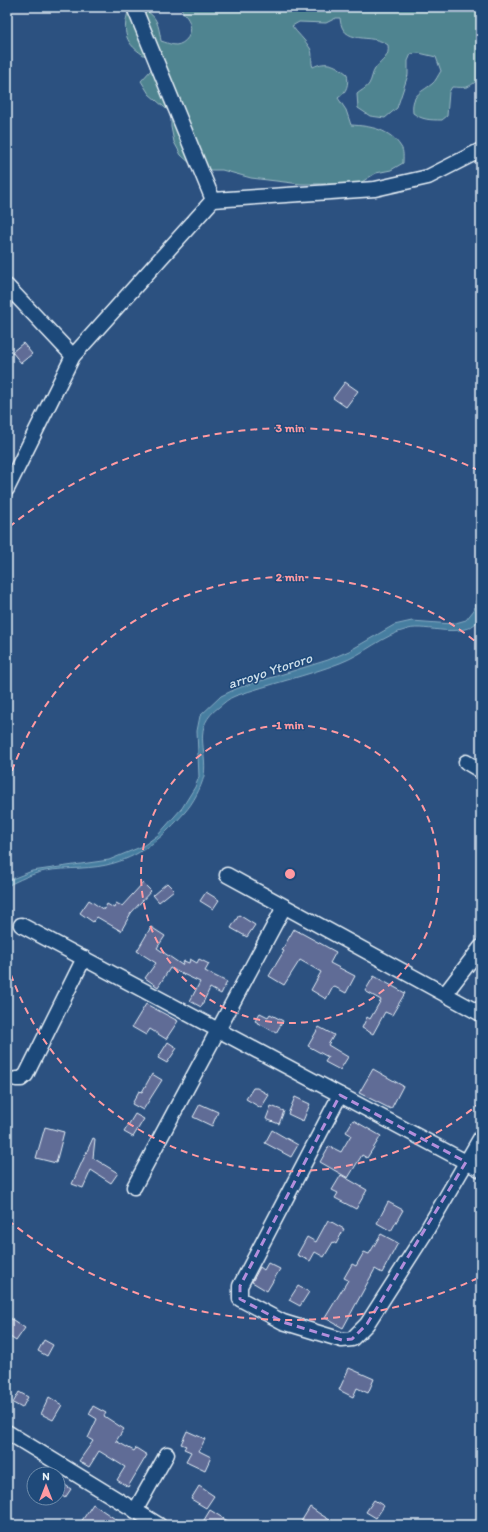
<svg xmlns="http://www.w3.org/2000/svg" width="488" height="1532" font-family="Itim,sans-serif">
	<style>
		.green { fill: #508490; stroke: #9cbac4 }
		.water { fill: #467ea0; stroke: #87acc3 }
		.building { fill: #606c96; stroke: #e8f1f8 }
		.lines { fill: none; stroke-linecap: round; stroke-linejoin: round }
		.minor-casing { stroke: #e8f1f8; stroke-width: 17 }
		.minor { stroke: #1f4a7a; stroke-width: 14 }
		.marked { fill: none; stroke: #b28edc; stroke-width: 3; stroke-dasharray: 8 5; stroke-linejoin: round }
		.ring { fill: none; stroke: #ff9aa2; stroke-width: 2; stroke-dasharray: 7 5 }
		.labels { text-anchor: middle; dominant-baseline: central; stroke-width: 3; stroke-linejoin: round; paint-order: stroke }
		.water-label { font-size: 14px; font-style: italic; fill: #d0e0eb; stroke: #1f4a7a }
		.centre { fill: #ff9aa2; stroke: #1f4a7a; stroke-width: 2 }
		.ring-label { font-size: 12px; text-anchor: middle; font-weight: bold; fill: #ff9aa2; stroke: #1f4a7a; stroke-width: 3; stroke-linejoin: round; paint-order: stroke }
	</style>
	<rect width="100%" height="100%" fill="#2c5180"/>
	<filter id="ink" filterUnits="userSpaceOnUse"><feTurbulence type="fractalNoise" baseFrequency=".025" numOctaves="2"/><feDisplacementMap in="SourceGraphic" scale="8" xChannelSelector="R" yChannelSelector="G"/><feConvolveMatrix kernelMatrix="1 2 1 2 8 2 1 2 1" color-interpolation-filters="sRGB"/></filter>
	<g filter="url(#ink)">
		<!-- green -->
		<path class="green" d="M136 7C156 13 158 21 161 41 165 42 171 45 176 45 186 44 193 33 190 24 189 18 182 13 181 7H481V78C466 88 471 88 452 87L449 92 447 116 442 120C430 120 422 120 413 113 411 95 420 93 432 84 436 81 438 75 441 71L436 57 419 53 411 54 408 61V75L397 108 385 118 370 116 358 108 357 94C360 91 367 88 369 84 372 79 372 73 375 69 382 59 390 58 388 45 371 32 342 47 340 18H336L326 23 299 22 292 26C297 33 305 40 310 48 314 55 310 61 313 67 327 60 336 65 347 74 349 84 347 92 338 98L346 110 351 125C370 126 390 129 401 147 404 151 403 158 403 163L391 170 376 173 360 183 346 184H301L251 178 222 170H206L192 165 181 155 174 142 171 127V113L149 94 141 81 151 70 147 57C124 44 122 32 129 8Z"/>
		<!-- water -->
		<path class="water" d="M481 587C481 596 484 614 478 621 462 640 427 624 408 629 383 635 364 654 340 663 306 676 270 684 235 696 229 698 224 703 219 707 191 728 208 748 204 776 201 788 193 803 185 812 165 835 143 855 114 863 92 870 68 867 45 871 31 874 19 880 7 886V881L32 871 109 860 143 846 158 835 182 808 195 787 199 777 197 731 200 716 221 696 238 688 328 660 349 651 394 625 412 621 452 624 466 620 474 610Z"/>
		<!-- building -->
		<g class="building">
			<polygon points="23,343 32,354 21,363 12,352"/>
			<polygon points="345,382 358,391 346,407 333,398"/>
			<polygon points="143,883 151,891 131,913 121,931 97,917 93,922 80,913 89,900 104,910 107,904 114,908 116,903 122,906"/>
			<polygon points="167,883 174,890 159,902 153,895"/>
			<polygon points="206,892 219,900 213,909 200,901"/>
			<polygon points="239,915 255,925 247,937 231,928"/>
			<polygon points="151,927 165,936 157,948 182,965 184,961 189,963 190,959 197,963 199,959 209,964 205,971 227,982 221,994 210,988 201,1007 190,1001 200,982 170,968 158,987 145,978 156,963 137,951"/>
			<polygon points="294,929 336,952 330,963 355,976 346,993 333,986 326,999 311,990 321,972 300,960 284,985 269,976 284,951 282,950"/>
			<polygon points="374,976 405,993 392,1015 385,1012 373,1034 362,1028 367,1017 370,1019 381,1000 365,991"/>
			<polygon points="146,1004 178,1021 166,1039 150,1029 146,1035 132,1027"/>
			<polygon points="260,1013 268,1017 270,1014 283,1021 276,1033 255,1021"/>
			<polygon points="319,1027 334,1035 328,1045 348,1057 340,1070 325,1062 328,1057 308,1046"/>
			<polygon points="168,1042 177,1048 167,1063 158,1058"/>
			<polygon points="373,1069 403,1086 391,1109 359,1093"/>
			<polygon points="152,1074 162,1080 143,1110 132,1104 139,1091 142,1092"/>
			<polygon points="253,1088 257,1088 269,1095 261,1108 246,1099"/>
			<polygon points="295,1097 310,1104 303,1121 288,1114"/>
			<polygon points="200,1104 218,1112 212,1126 193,1117"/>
			<polygon points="271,1106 284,1111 279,1124 266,1119"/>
			<polygon points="135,1114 144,1119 133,1137 124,1132"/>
			<polygon points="353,1120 381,1136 367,1158 362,1155 348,1178 320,1162 329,1146 341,1152 351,1135 346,1132"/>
			<polygon points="45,1127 64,1132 56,1163 36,1158"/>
			<polygon points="272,1130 298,1145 291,1157 265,1143"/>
			<polygon points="93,1138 95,1139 93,1158 118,1173 111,1183 91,1170 83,1188 72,1184"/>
			<polygon points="341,1175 367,1190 356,1209 335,1198 338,1193 332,1190"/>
			<polygon points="388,1202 403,1210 391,1231 377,1223"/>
			<polygon points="328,1220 344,1229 336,1244 333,1242 324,1257 315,1252 310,1261 297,1255 307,1237 316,1242"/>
			<polygon points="381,1234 398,1243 382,1273 375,1269 343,1328 325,1318 348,1280 344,1278 352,1264 356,1266 364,1252 369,1254"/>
			<polygon points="268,1263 280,1269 267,1291 252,1282 260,1267 264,1270"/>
			<polygon points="298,1286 309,1292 300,1306 289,1300"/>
			<polygon points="7,1316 25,1328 16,1341 7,1335"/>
			<polygon points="44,1340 53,1345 47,1356 38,1351"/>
			<polygon points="349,1368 374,1379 368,1393 357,1388 353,1397 339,1390"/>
			<polygon points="19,1392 28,1397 22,1408 13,1403"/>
			<polygon points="49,1397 62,1405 53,1420 41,1414"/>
			<polygon points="93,1406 106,1413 104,1416 124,1429 116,1441 134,1451 136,1448 147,1455 128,1487 117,1480 125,1467 99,1451 89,1467 79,1461 93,1441 88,1438 97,1419 89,1414"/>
			<polygon points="187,1431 205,1439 199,1451 211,1457 205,1470 186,1461 191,1452 184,1449 186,1446 181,1444"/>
			<polygon points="62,1483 71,1489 65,1498 58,1493 58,1488"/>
			<polygon points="199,1486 214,1496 206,1508 191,1499"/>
			<polygon points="374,1500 384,1506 376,1518 366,1512"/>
			<polygon points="93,1504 124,1525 79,1525"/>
			<polygon points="310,1507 320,1514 338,1525 299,1525"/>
			<polygon points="210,1510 234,1525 201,1525"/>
		</g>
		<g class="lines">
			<defs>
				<g id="minor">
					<polyline points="134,7 213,200"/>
					<polyline points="7,286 73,356"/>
					<polyline points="7,489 73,356 213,200 375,189 428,177 481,150"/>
					<polyline points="466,762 481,771"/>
					<polyline points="227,875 481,1014"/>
					<polyline points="21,925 481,1170"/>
					<polyline points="445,994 481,947"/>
					<polyline points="16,1079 21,1079 26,1075 84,958"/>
					<polyline points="340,1095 240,1286 240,1299 283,1322 342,1340 352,1339 367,1324 424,1235 481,1137"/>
					<polyline points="134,1187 284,907"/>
					<polyline points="7,1432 159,1525"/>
					<polyline points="135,1511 167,1454"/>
				</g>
			</defs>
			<!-- minor casing -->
			<use href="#minor" class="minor-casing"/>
			<!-- minor -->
			<use href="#minor" class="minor"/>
		</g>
	</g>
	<!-- marked area -->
	<path class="marked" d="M340 1095 466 1162 367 1324 352 1339 342 1340 283 1322 240 1299V1286Z"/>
	<!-- distance rings -->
	<g class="ring">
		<circle cx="290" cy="874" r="149"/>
		<path d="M481 1102A297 297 0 0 1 8 966M8 782A297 297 0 0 1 481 646"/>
		<path d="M478 1278A446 446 0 0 1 9 1221M9 527A446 446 0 0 1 478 470"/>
	</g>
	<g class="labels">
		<!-- water labels -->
		<g class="water-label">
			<text transform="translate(270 671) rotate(-18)">arroyo Ytororo</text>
		</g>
	</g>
	<circle cx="290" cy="874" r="6" class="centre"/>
	<g class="ring-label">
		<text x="290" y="432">3 min</text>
		<text x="290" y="581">2 min</text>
		<text x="290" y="729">1 min</text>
	</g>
	<!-- margin -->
	<rect width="488" height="1532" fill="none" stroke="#1f4a7a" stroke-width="24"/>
	<rect x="12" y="12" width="464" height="1508" fill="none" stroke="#e8f1f8" stroke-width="1.5" filter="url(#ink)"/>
	<!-- north arrow -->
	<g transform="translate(46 1486)"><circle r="19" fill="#1f4a7a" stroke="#6f8dac"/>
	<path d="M0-3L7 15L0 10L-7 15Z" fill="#ff9aa2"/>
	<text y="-6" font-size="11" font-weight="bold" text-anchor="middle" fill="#e8f1f8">N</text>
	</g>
</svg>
